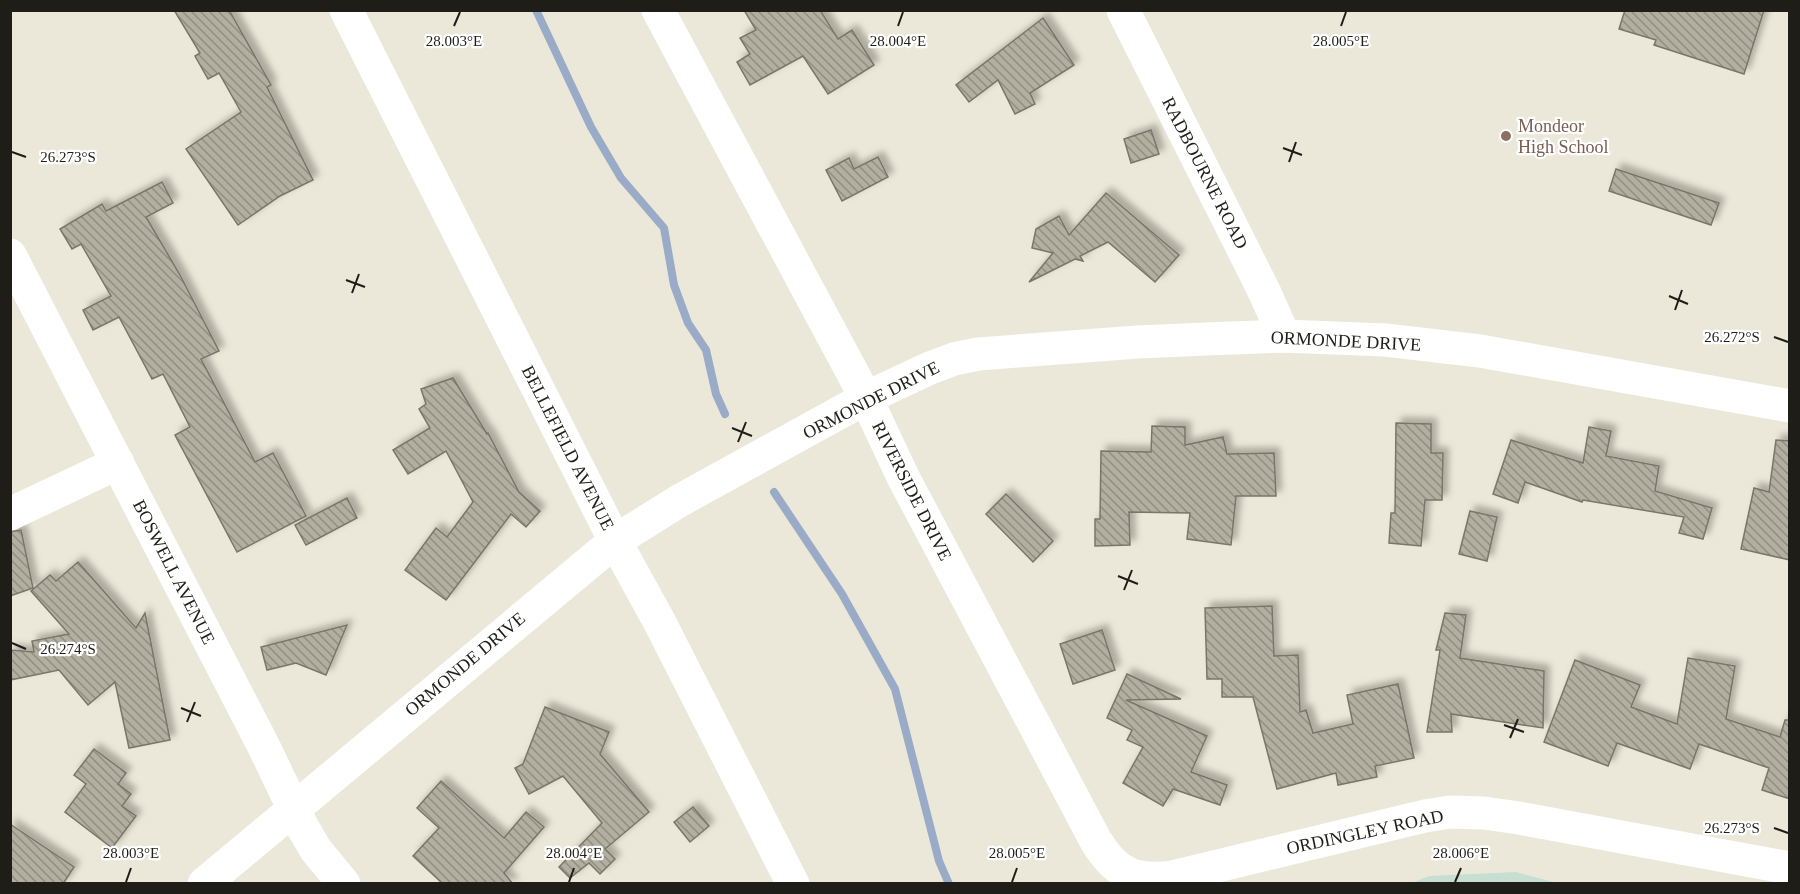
<svg xmlns="http://www.w3.org/2000/svg" width="1800" height="894" font-family="'Times New Roman',serif">
	<style>
		.garden { fill: #c7ded2 }
		.lines { fill: none; stroke-linecap: round; stroke-linejoin: round }
		.stream { stroke: #99abc6; stroke-width: 8 }
		.building { fill: url(#building-back-hatch); stroke: #797669; stroke-width: 1.5; filter: url(#shadow) }
		.minor { stroke: #fff; stroke-width: 33 }
		.ticks { fill: none; stroke: #1e1d17; stroke-width: 2 }
		.education-dot { fill: #8d6e63; stroke: #fff; stroke-width: 2 }
		.labels { text-anchor: middle; dominant-baseline: central; stroke-width: 4.5; stroke-linejoin: round; paint-order: stroke }
		.education-label { font-size: 18px; fill: #785e54; stroke: #fff; text-anchor: start }
		.street-label { font-size: 18px; fill: #1e1d17; stroke: #fff }
		.ticks-label { font-size: 15px; text-anchor: middle; fill: #1e1d17; stroke: #fff; stroke-width: 4.5; stroke-linejoin: round; paint-order: stroke }
	</style>
	<defs>
		<pattern id="building-back-hatch" width="6" height="6" patternUnits="userSpaceOnUse" patternTransform="scale(1.5)"><rect width="6" height="6" fill="#b2afa1"/><path d="M-1 5l2 2M0 0l6 6M5-1l2 2" fill="none" stroke="#908e82"/></pattern>
		<filter id="shadow"><feDropShadow dx="5.5" dy="-5.5" stdDeviation="3" flood-color="#0004"/></filter>
	</defs>
	<rect width="100%" height="100%" fill="#ece8d9"/>
	<!-- garden -->
	<polygon class="garden" points="1516,872 1557,883 1412,883 1429,876"/>
	<g class="lines">
		<!-- stream -->
		<g class="stream">
			<polyline points="536,10 591,127 621,178 664,228 674,285 688,323 706,350 716,394 725,414"/>
			<polyline points="774,492 842,594 895,689 939,861 949,884"/>
		</g>
	</g>
	<!-- building -->
	<g class="building">
		<polygon points="174,10 229,10 271,85 267,87 313,180 280,196 238,225 186,149 241,112 219,73 208,79 195,56 200,53"/>
		<polygon points="744,10 820,10 838,39 852,30 874,65 828,94 803,56 750,85 737,62 750,54 740,38 756,30"/>
		<polygon points="1625,10 1764,10 1744,74 1654,45 1656,40 1619,29"/>
		<polygon points="1043,18 1074,65 1030,93 1035,104 1015,114 998,80 969,102 956,85"/>
		<polygon points="1151,130 1159,154 1131,163 1124,139"/>
		<polygon points="878,157 888,177 842,201 826,170 849,158 854,169"/>
		<polygon points="1616,169 1719,203 1711,225 1609,191"/>
		<polygon points="162,182 173,203 146,217 180,275 219,351 201,359 255,462 273,453 306,516 237,552 175,435 190,427 163,374 152,379 119,317 93,330 83,310 111,296 81,244 72,249 60,229 102,204 106,211"/>
		<polygon points="1106,193 1179,255 1155,282 1108,242 1080,256 1083,261 1075,259 1029,282 1053,253 1032,248 1036,229 1059,216 1069,235"/>
		<polygon points="453,378 487,434 488,433 519,492 540,511 526,527 511,514 446,600 405,570 436,528 447,537 473,502 446,451 408,474 393,450 430,428 419,409 426,404 421,389"/>
		<polygon points="1396,423 1431,424 1431,453 1443,453 1442,500 1425,500 1421,546 1389,543 1391,513 1395,513"/>
		<polygon points="1152,426 1185,427 1185,445 1223,437 1227,454 1274,453 1276,496 1236,496 1231,545 1187,539 1190,513 1129,512 1130,545 1095,546 1095,519 1100,519 1101,451 1151,452"/>
		<polygon points="1589,427 1611,431 1606,456 1659,466 1655,491 1712,508 1703,539 1679,533 1684,517 1583,500 1582,502 1525,482 1518,503 1493,494 1511,440 1583,463"/>
		<polygon points="1776,440 1790,441 1790,560 1741,549 1754,488 1769,492"/>
		<polygon points="1006,494 1053,541 1033,562 986,514"/>
		<polygon points="347,498 357,518 306,545 295,525"/>
		<polygon points="1470,511 1497,517 1487,561 1459,554"/>
		<polygon points="21,530 33,588 10,596 10,532"/>
		<polygon points="78,562 136,628 145,613 170,740 129,748 115,682 88,705 59,670 10,680 10,650 34,652 32,641 69,634 31,591 50,575 56,581"/>
		<polygon points="1272,606 1274,656 1298,655 1300,712 1306,710 1313,733 1353,724 1347,695 1398,684 1414,758 1375,766 1377,777 1338,785 1336,773 1277,789 1253,697 1222,697 1222,679 1207,679 1205,608"/>
		<polygon points="1445,613 1466,615 1460,658 1544,671 1543,728 1451,714 1452,732 1427,732 1440,650 1436,650"/>
		<polygon points="347,625 326,675 296,663 267,670 261,647"/>
		<polygon points="1102,630 1115,670 1073,684 1060,644"/>
		<polygon points="1688,658 1735,666 1726,719 1780,737 1785,720 1790,720 1790,799 1762,790 1769,768 1699,744 1690,769 1617,743 1608,766 1544,742 1575,660 1640,685 1631,707 1677,724"/>
		<polygon points="1127,674 1181,699 1126,700 1207,736 1191,772 1227,785 1220,805 1173,789 1163,806 1123,783 1143,747 1127,740 1132,730 1107,718"/>
		<polygon points="545,707 609,732 600,754 649,812 605,849 615,859 600,874 589,863 570,878 559,867 602,823 563,776 529,794 515,768 523,764"/>
		<polygon points="94,749 126,773 118,784 131,794 122,806 136,816 112,848 65,812 86,784 74,775"/>
		<polygon points="441,781 504,838 526,812 544,827 504,873 513,884 443,884 413,856 439,828 417,808"/>
		<polygon points="693,807 709,826 690,842 674,822"/>
		<polygon points="10,824 74,867 63,884 10,884"/>
	</g>
	<g class="lines">
		<!-- minor -->
		<g class="minor">
			<polyline points="346,10 615,541 659,621 793,884"/>
			<path d="M658 10 866 398 903 477 1096 841C1115 873 1135 882 1172 877L1425 816 1450 812 1484 813 1519 818 1790 868"/>
			<polyline points="1123,10 1264,291 1284,336"/>
			<polyline points="10,255 263,745 303,828 316,850 344,884"/>
			<polyline points="10,514 118,463"/>
			<polyline points="204,884 615,541 679,501 866,398 930,368 954,359 978,354 1138,342 1206,339 1284,336 1385,340 1480,351 1790,406"/>
		</g>
	</g>
	<!-- ticks -->
	<path class="ticks" d="M454 26 460 12M898 26 903 12M1341 26 1346 12M1283 148 1302 155M12 152 26 157M1289 162 1296 142M346 280 365 287M352 293 359 274M1669 296 1688 304M1675 310 1682 290M1774 337 1788 342M732 428 752 436M738 442 746 422M1118 576 1138 584M1124 590 1132 570M12 643 26 649M181 708 201 716M187 722 195 702M1504 725 1524 732M1510 738 1518 719M1774 828 1788 833M126 882 131 868M569 882 574 868M1012 882 1017 868M1455 882 1461 868"/>
	<!-- markers -->
	<circle class="education-dot" cx="1506" cy="136" r="6"/>
	<g class="labels">
		<!-- education labels -->
		<g class="education-label">
			<text x="1518" y="126">Mondeor<tspan x="1518" dy="21">High School</tspan></text>
		</g>
		<!-- street labels -->
		<g class="street-label">
			<text transform="translate(1205 173) rotate(63)">RADBOURNE ROAD</text>
			<text transform="translate(1346 341) rotate(3)">ORMONDE DRIVE</text>
			<text transform="translate(871 400) rotate(-27)">ORMONDE DRIVE</text>
			<text transform="translate(568 448) rotate(63)">BELLEFIELD AVENUE</text>
			<text transform="translate(912 491) rotate(63)">RIVERSIDE DRIVE</text>
			<text transform="translate(174 572) rotate(63)">BOSWELL AVENUE</text>
			<text transform="translate(465 664) rotate(-40)">ORMONDE DRIVE</text>
			<text transform="translate(1365 832) rotate(-12)">ORDINGLEY ROAD</text>
		</g>
	</g>
	<g class="ticks-label">
		<text x="454" y="46">28.003°E</text>
		<text x="898" y="46">28.004°E</text>
		<text x="1341" y="46">28.005°E</text>
		<text x="68" y="162">26.273°S</text>
		<text x="1732" y="342">26.272°S</text>
		<text x="68" y="654">26.274°S</text>
		<text x="1732" y="833">26.273°S</text>
		<text x="131" y="858">28.003°E</text>
		<text x="574" y="858">28.004°E</text>
		<text x="1017" y="858">28.005°E</text>
		<text x="1461" y="858">28.006°E</text>
	</g>
	<!-- border -->
	<rect width="1800" height="894" fill="none" stroke="#1e1d17" stroke-width="24"/>
</svg>
